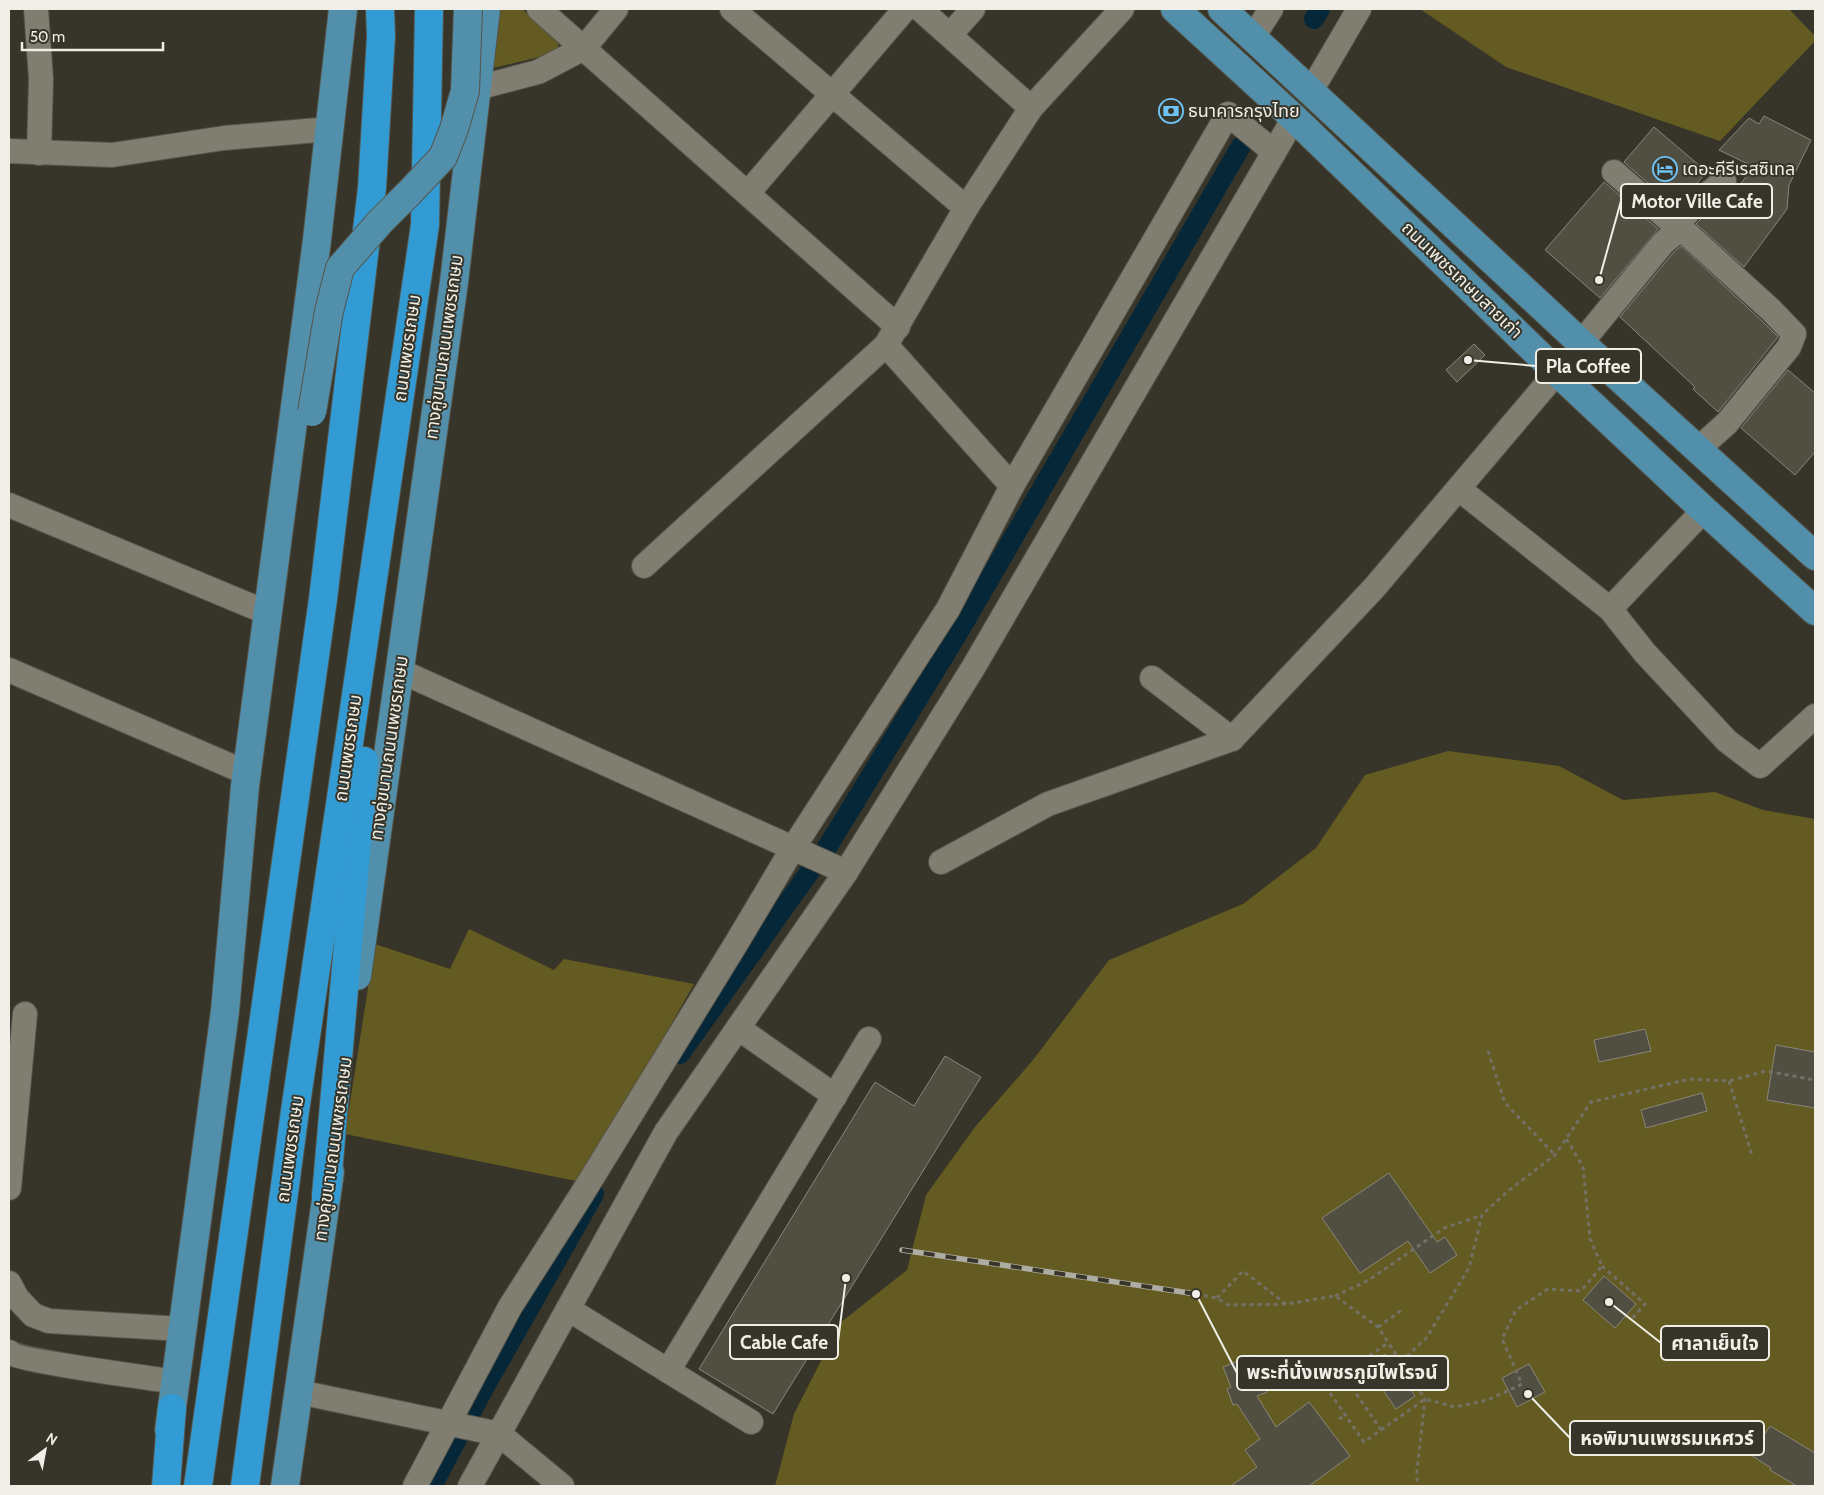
<svg xmlns="http://www.w3.org/2000/svg" width="1824" height="1495" font-family="Cabin,'Noto Sans Thai',sans-serif">
	<style>
		.green { fill: #645b22 }
		.lines { fill: none; stroke-linecap: round; stroke-linejoin: round }
		.canal { stroke: #062738; stroke-width: 20 }
		.building { fill: #514f42; stroke: #888678 }
		.minor-casing { stroke: #555449; stroke-width: 26 }
		.major-casing { stroke: #555449; stroke-width: 30 }
		.highway-casing { stroke: #555449; stroke-width: 30 }
		.path { stroke: #737166; stroke-width: 3; stroke-dasharray: 4 4; stroke-linecap: butt }
		.minor { stroke: #807e70; stroke-width: 24 }
		.major { stroke: #528fab; stroke-width: 28 }
		.highway { stroke: #339bd3; stroke-width: 28 }
		.rail-casing { stroke: #aeada3; stroke-width: 5.5 }
		.rail { stroke: #373529; stroke-width: 4; stroke-dasharray: 11; stroke-linecap: butt }
		.major-bridge-casing { stroke: #555449; stroke-width: 30; stroke-linecap: butt }
		.major-bridge { stroke: #528fab; stroke-width: 28 }
		.labels { text-anchor: middle; dominant-baseline: central; stroke-width: 4; stroke-linejoin: round; paint-order: stroke }
		.poi-label { font-size: 18px; fill: #f0efe7; stroke: #373529; text-anchor: start }
		.street-label { font-size: 18px; fill: #f0efe7; stroke: #373529 }
		.leader { fill: none; stroke: #f0efe7; stroke-width: 2 }
		.callout-dot { fill: #f0efe7; stroke: #373529; stroke-width: 2 }
		.callout { fill: #373529; stroke: #f0efe7; stroke-width: 2 }
		.callout-label { font-size: 19px; text-anchor: middle; font-weight: bold; fill: #f0efe7 }
	</style>
	<rect width="100%" height="100%" fill="#373529"/>
	<!-- green -->
	<g class="green">
		<polygon points="500,9 522,9 559,43 556,53 493,68"/>
		<polygon points="1420,9 1789,9 1815,36 1815,41 1720,141 1506,67"/>
		<polygon points="1448,751 1559,766 1623,800 1715,792 1763,810 1815,819 1815,1486 775,1486 794,1414 840,1323 907,1270 926,1195 975,1127 1033,1060 1109,960 1243,904 1316,848 1365,775"/>
		<polygon points="469,929 554,970 564,959 694,984 581,1182 345,1134 375,944 450,969"/>
	</g>
	<g class="lines">
		<!-- canal -->
		<g class="canal">
			<polyline points="1314,19 1320,9"/>
			<polyline points="680,1054 828,846 958,633 1241,146"/>
			<polyline points="432,1486 483,1390 594,1194"/>
		</g>
	</g>
	<!-- building -->
	<g class="building">
		<polygon points="1764,116 1811,140 1789,185 1787,209 1744,267 1696,224 1710,210 1715,215 1754,167 1719,150 1749,118 1759,124"/>
		<polygon points="1654,127 1707,172 1675,207 1624,162"/>
		<polygon points="1604,182 1658,229 1600,298 1545,250"/>
		<polygon points="1681,246 1761,320 1778,337 1718,412 1693,389 1695,387 1620,317 1673,253"/>
		<polygon points="1474,344 1485,355 1457,382 1446,370"/>
		<polygon points="1788,370 1815,393 1815,452 1795,475 1741,428"/>
		<polygon points="1645,1029 1651,1051 1599,1062 1594,1040"/>
		<polygon points="1776,1045 1815,1052 1815,1108 1767,1100"/>
		<polygon points="945,1056 981,1077 773,1414 699,1369 875,1082 914,1106"/>
		<polygon points="1702,1093 1707,1111 1646,1128 1641,1110"/>
		<polygon points="1389,1173 1437,1242 1445,1237 1457,1255 1430,1273 1408,1241 1360,1273 1322,1218"/>
		<polygon points="1604,1276 1636,1304 1615,1328 1583,1300"/>
		<polygon points="1385,1354 1415,1396 1396,1409 1367,1366"/>
		<polygon points="1254,1355 1267,1392 1257,1396 1276,1427 1309,1402 1350,1456 1309,1486 1231,1486 1257,1467 1245,1450 1260,1439 1237,1404 1233,1405 1227,1389 1231,1387 1223,1367"/>
		<polygon points="1529,1364 1545,1392 1517,1407 1502,1378"/>
		<polygon points="1770,1426 1815,1453 1815,1486 1797,1486 1770,1470 1771,1468 1751,1455"/>
	</g>
	<g class="lines">
		<defs>
			<g id="minor">
				<polyline points="36,9 41,79 39,153"/>
				<polyline points="539,9 898,327"/>
				<polyline points="732,9 966,208"/>
				<polyline points="920,9 1031,108"/>
				<polyline points="950,35 973,9"/>
				<polyline points="1253,37 1271,9"/>
				<polyline points="477,88 538,72 584,48 616,9"/>
				<polyline points="1311,91 1359,9"/>
				<polyline points="9,151 112,155 224,138 330,129"/>
				<polyline points="1614,172 1677,227"/>
				<polyline points="748,193 905,9"/>
				<path d="M1674 234C1683 211 1706 196 1724 181"/>
				<polyline points="1581,343 1663,243 1674,234 1684,231 1771,310 1794,334 1789,347 1727,423 1697,450"/>
				<polyline points="1012,486 886,345 966,208 1031,108 1122,9"/>
				<polyline points="1459,489 1610,609 1645,653 1727,741 1760,766 1815,716"/>
				<polyline points="9,505 268,613"/>
				<polyline points="644,566 886,345"/>
				<polyline points="1610,609 1704,510"/>
				<polyline points="9,670 247,773"/>
				<polyline points="400,671 846,872"/>
				<polyline points="1152,678 1232,739"/>
				<polyline points="941,862 1048,804 1232,739 1374,588 1557,372"/>
				<polyline points="738,1028 835,1096"/>
				<polyline points="9,1188 25,1014"/>
				<polyline points="9,1283 17,1298 33,1315 49,1321 182,1329"/>
				<polyline points="568,1309 751,1422"/>
				<path d="M9 1352C17 1361 153 1378 176 1382"/>
				<polyline points="668,1371 869,1039"/>
				<polyline points="299,1392 499,1434 562,1486"/>
				<polyline points="415,1486 510,1307 582,1194 737,942 793,848 948,609 1012,486 1228,114 1274,152"/>
				<polyline points="470,1486 666,1132 846,872 973,668 1294,118"/>
			</g>
			<g id="major">
				<polyline points="1175,9 1294,118 1557,372 1704,510 1815,611"/>
				<polyline points="1222,9 1581,343 1815,556"/>
				<polyline points="357,976 454,282 486,9"/>
				<polyline points="169,1430 225,1011 245,786 317,240 343,9"/>
				<polyline points="285,1486 330,1172"/>
			</g>
			<g id="highway">
				<polyline points="326,1196 364,761"/>
				<polyline points="166,1486 172,1408"/>
				<polyline points="198,1486 323,599 372,188 381,36 380,9"/>
				<polyline points="245,1486 294,1118 425,225 429,9"/>
			</g>
		</defs>
		<!-- minor casing -->
		<use href="#minor" class="minor-casing"/>
		<!-- major casing -->
		<use href="#major" class="major-casing"/>
		<!-- highway casing -->
		<use href="#highway" class="highway-casing"/>
		<!-- path -->
		<g class="path">
			<polyline points="1488,1051 1505,1103 1555,1155"/>
			<polyline points="1729,1081 1752,1155"/>
			<polyline points="1602,1266 1645,1304 1630,1321"/>
			<polyline points="1196,1294 1217,1298 1228,1305 1286,1304 1335,1296 1378,1327 1425,1399 1417,1470 1417,1486"/>
			<polyline points="1335,1296 1369,1280 1444,1228 1482,1215"/>
			<polyline points="1217,1298 1243,1271 1286,1304"/>
			<polyline points="1378,1327 1402,1310"/>
			<polyline points="1401,1362 1427,1337 1469,1268 1482,1215 1508,1191 1555,1155 1591,1102 1690,1079 1729,1081 1766,1071 1815,1080"/>
			<polygon points="1343,1374 1381,1430 1364,1442 1325,1386"/>
			<polyline points="1343,1374 1388,1343"/>
			<polyline points="1339,1419 1345,1416"/>
			<polyline points="1381,1430 1425,1399 1455,1407 1488,1400 1522,1384 1502,1339 1516,1310 1548,1289 1581,1291 1602,1266 1590,1239 1583,1167 1566,1138"/>
		</g>
		<!-- minor -->
		<use href="#minor" class="minor"/>
		<!-- major -->
		<use href="#major" class="major"/>
		<!-- highway -->
		<use href="#highway" class="highway"/>
		<defs>
			<polyline id="rail" points="902,1250 1196,1294"/>
		</defs>
		<!-- rail casing -->
		<use href="#rail" class="rail-casing"/>
		<!-- rail -->
		<use href="#rail" class="rail"/>
		<defs>
			<polyline id="major-bridge" points="312,412 329,311 340,268 380,222 409,193 443,157 454,129 465,91 468,9"/>
		</defs>
		<!-- major-bridge casing -->
		<use href="#major-bridge" class="major-bridge-casing"/>
		<!-- major-bridge -->
		<use href="#major-bridge" class="major-bridge"/>
	</g>
	<!-- icons -->
	<defs>
		<symbol id="bank-ring" viewBox="-11 -11 22 22"><circle r="9.5" fill="#373529" stroke="#6fc2f4" stroke-width="1.5"/><path d="M-6-4H6V4H-6ZM0-2.3a2.3 2.3 0 1 0 0 4.6a2.3 2.3 0 1 0 0-4.6Z" fill="#6fc2f4"/></symbol>
		<symbol id="hotel-ring" viewBox="-11 -11 22 22"><circle r="9.5" fill="#373529" stroke="#6fc2f4" stroke-width="1.5"/><path d="M-6-4.5h1.5V1H6V5H4.5V3h-9V5H-6ZM-4 0a1.8 1.8 0 1 1 3.6 0ZM.5 0V-2.5h3Q6-2.5 6 0Z" fill="#6fc2f4"/></symbol>
	</defs>
	<g fill-rule="evenodd">
		<use href="#bank-ring" x="1157" y="97" width="28" height="28"/>
		<use href="#hotel-ring" x="1651" y="155" width="28" height="28"/>
	</g>
	<g class="labels">
		<!-- poi labels -->
		<g class="poi-label">
			<text x="1188" y="111">ธนาคารกรุงไทย</text>
			<text x="1682" y="169">เดอะคีรีเรสซิเทล</text>
		</g>
		<!-- street labels -->
		<g class="street-label">
			<text transform="translate(1462 280) rotate(44)">ถนนเพชรเกษมสายเก่า</text>
			<text transform="translate(444 347) rotate(-82)">ทางคู่ขนานถนนเพชรเกษม</text>
			<text transform="translate(407 348) rotate(-82)">ถนนเพชรเกษม</text>
			<text transform="translate(348 748) rotate(-82)">ถนนเพชรเกษม</text>
			<text transform="translate(389 748) rotate(-82)">ทางคู่ขนานถนนเพชรเกษม</text>
			<text transform="translate(290 1149) rotate(-82)">ถนนเพชรเกษม</text>
			<text transform="translate(333 1149) rotate(-82)">ทางคู่ขนานถนนเพชรเกษม</text>
		</g>
	</g>
	<!-- callouts -->
	<path class="leader" d="M1599 280L1621 201M1468 360L1536 366M846 1278L838 1342M1609 1302L1661 1343M1196 1294L1237 1373M1528 1394L1570 1438"/>
	<g class="callout-dot">
		<circle cx="1599" cy="280" r="5"/>
		<circle cx="1468" cy="360" r="5"/>
		<circle cx="846" cy="1278" r="5"/>
		<circle cx="1609" cy="1302" r="5"/>
		<circle cx="1196" cy="1294" r="5"/>
		<circle cx="1528" cy="1394" r="5"/>
	</g>
	<g class="callout">
		<rect x="1621" y="184" width="151" height="34" rx="5"/>
		<rect x="1536" y="349" width="105" height="34" rx="5"/>
		<rect x="730" y="1325" width="108" height="34" rx="5"/>
		<rect x="1661" y="1326" width="108" height="34" rx="5"/>
		<rect x="1237" y="1356" width="211" height="34" rx="5"/>
		<rect x="1570" y="1421" width="194" height="34" rx="5"/>
	</g>
	<g class="callout-label">
		<text x="1697" y="208">Motor Ville Cafe</text>
		<text x="1588" y="373">Pla Coffee</text>
		<text x="784" y="1349">Cable Cafe</text>
		<text x="1715" y="1350">ศาลาเย็นใจ</text>
		<text x="1342" y="1379">พระที่นั่งเพชรภูมิไพโรจน์</text>
		<text x="1667" y="1445">หอพิมานเพชรมเหศวร์</text>
	</g>
	<!-- border -->
	<rect width="1824" height="1495" fill="none" stroke="#f0efe7" stroke-width="20"/>
	<!-- north arrow -->
	<g transform="translate(45 1450) rotate(32)" stroke="#373529" stroke-width="4" paint-order="stroke">
	<path d="M0-4L9 19L0 12L-9 19Z" fill="#f0efe7"/>
	<text y="-8" font-size="14" font-weight="bold" text-anchor="middle" fill="#f0efe7">N</text>
	</g>
	<!-- scale -->
	<path d="M22 42v8h141v-8" fill="none" stroke="#f0efe7" stroke-width="2.5"/>
	<text x="30" y="42" font-size="15" fill="#f0efe7" stroke="#373529" stroke-width="4" paint-order="stroke">50 m</text>
</svg>
